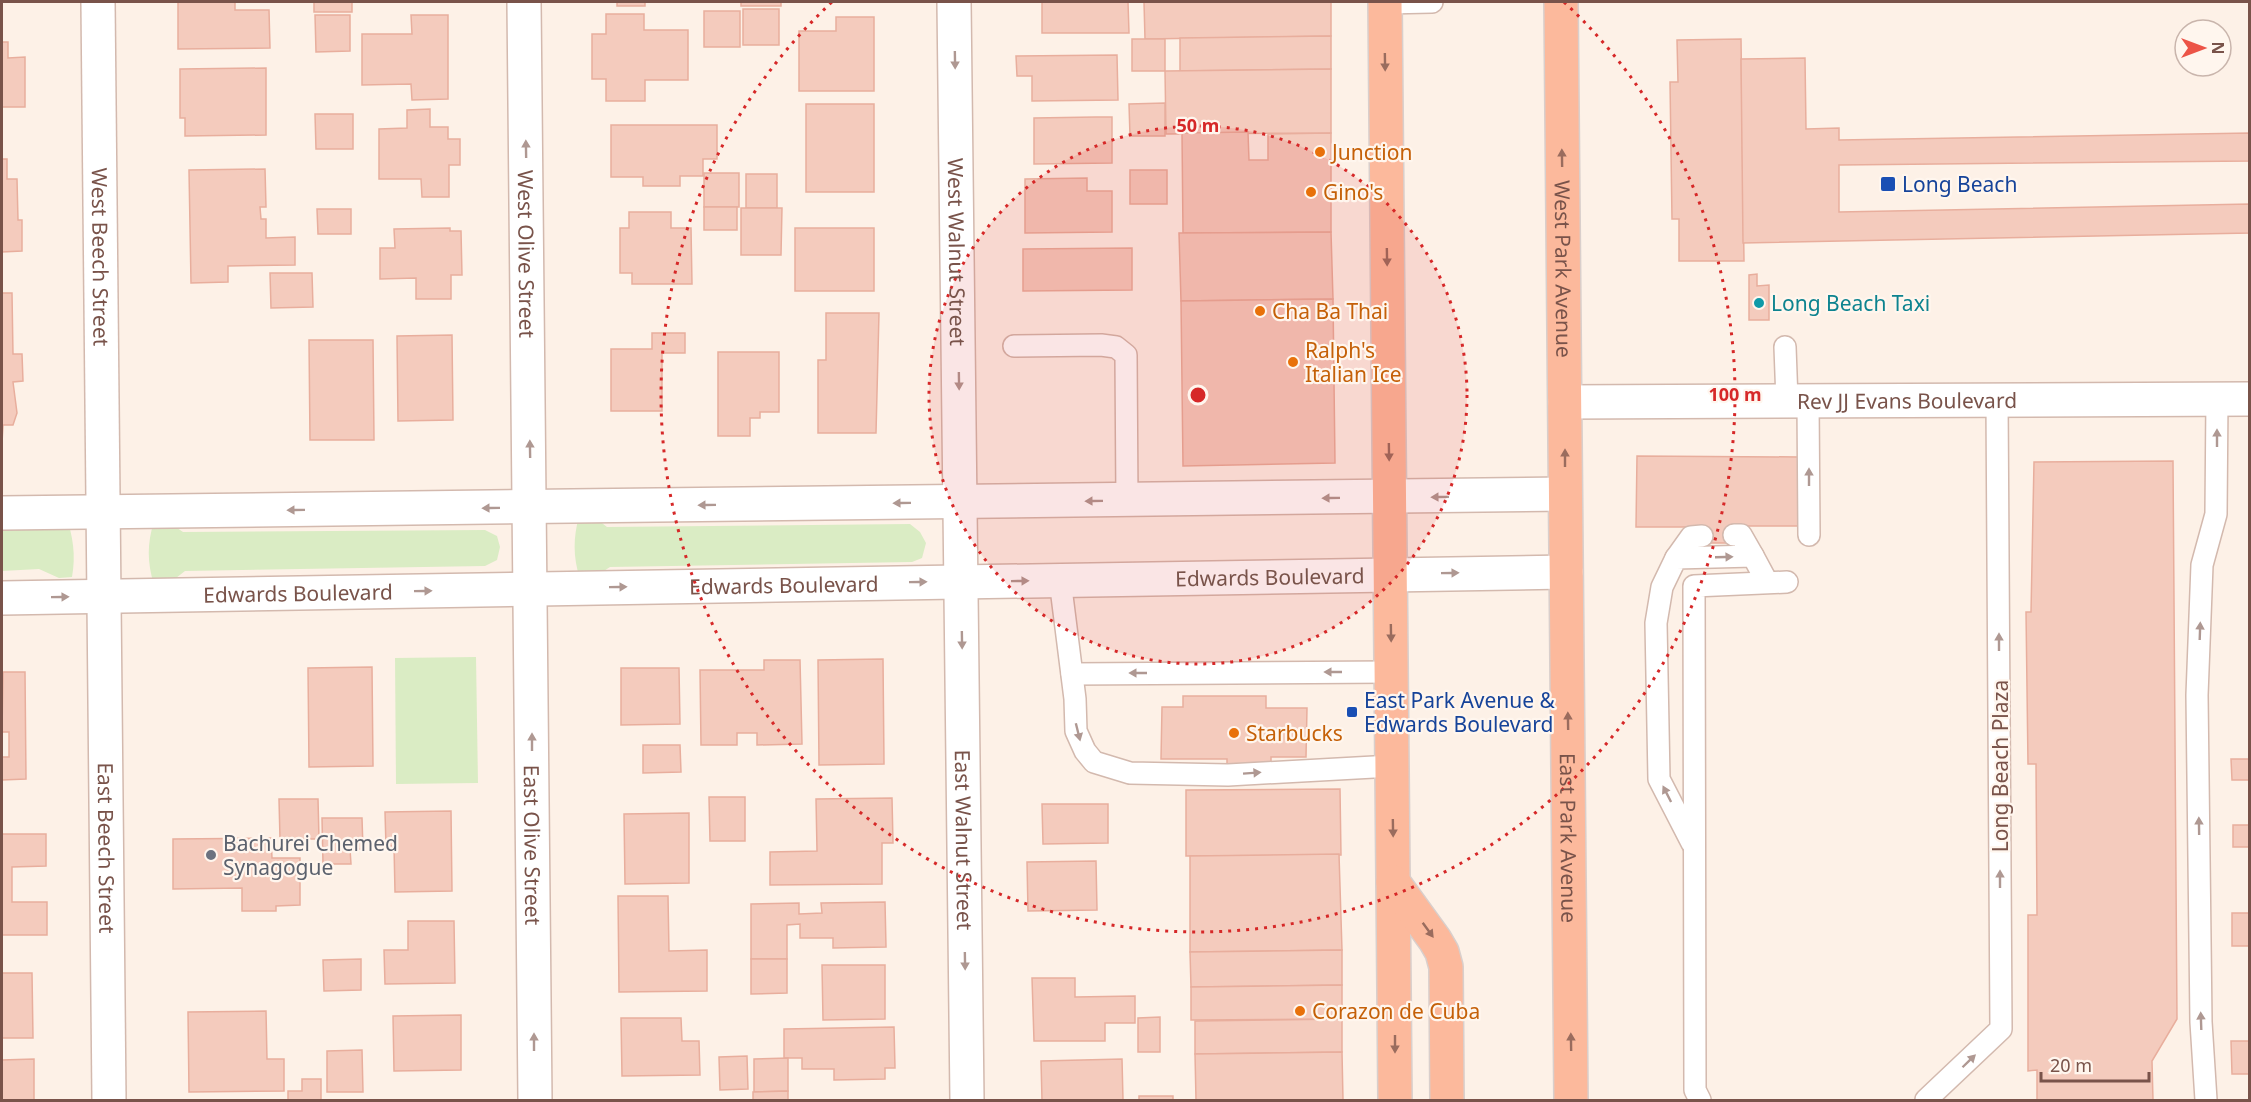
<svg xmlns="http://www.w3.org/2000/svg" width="2251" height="1102" font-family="'Noto Sans',sans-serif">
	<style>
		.green { fill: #daecc4 }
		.building { fill: #f4cbbd; stroke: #e8ae9d; stroke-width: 1.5 }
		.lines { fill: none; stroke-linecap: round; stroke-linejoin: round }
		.service-casing { stroke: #d3b9ae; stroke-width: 24 }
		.minor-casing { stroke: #d3b9ae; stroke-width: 36 }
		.trunk-casing { stroke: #d9cfcc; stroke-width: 36 }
		.service { stroke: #fff; stroke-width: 21 }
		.minor { stroke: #fff; stroke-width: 33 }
		.trunk { stroke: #fcb99c; stroke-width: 33 }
		.oneway { fill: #af9892 }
		.oneway2 { fill: #9a6c5e }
		.ring { fill: none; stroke: #d62828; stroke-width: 3; stroke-dasharray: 3 6 }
		.food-dot { fill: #e8710a; stroke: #fff6ee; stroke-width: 2 }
		.transit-dot { fill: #1a4fb4; stroke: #fff6ee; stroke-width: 2 }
		.culture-dot { fill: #0f9aa8; stroke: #fff6ee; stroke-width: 2 }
		.worship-dot { fill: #6b7280; stroke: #fff6ee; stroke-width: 2 }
		.labels { text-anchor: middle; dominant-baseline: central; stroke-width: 4.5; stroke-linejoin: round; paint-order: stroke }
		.food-label { font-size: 21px; fill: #c56008; stroke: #fff6ee; text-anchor: start }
		.transit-label { font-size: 21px; fill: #164399; stroke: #fff6ee; text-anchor: start }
		.street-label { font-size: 21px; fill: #79534a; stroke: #fff6ee }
		.culture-label { font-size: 21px; fill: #0d838f; stroke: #fff6ee; text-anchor: start }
		.worship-label { font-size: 21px; fill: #5b616d; stroke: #fff6ee; text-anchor: start }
		.centre { fill: #d62828; stroke: #fff6ee; stroke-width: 3 }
		.ring-label { font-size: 18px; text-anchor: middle; font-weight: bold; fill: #d62828; stroke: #fff6ee; stroke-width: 4.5; stroke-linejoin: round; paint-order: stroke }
	</style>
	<rect width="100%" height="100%" fill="#fdf1e7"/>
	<!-- green -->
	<g class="green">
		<path d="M66 515C73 537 76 555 72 577L59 578 39 569 2 571V531L36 529 55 517Z"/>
		<path d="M579 516H593L607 527 910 524 920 532 926 543 922 558 912 562 610 567 593 578 580 579C573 557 573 539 579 516Z"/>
		<path d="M154 521H167L183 532 485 530 497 536 500 547 497 560 485 566 185 571 167 585H154C147 562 147 544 154 521Z"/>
		<polygon points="476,657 478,783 396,784 395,658"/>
	</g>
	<!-- building -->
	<g class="building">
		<polygon points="178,2 235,2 235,10 269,10 270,48 178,49"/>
		<rect x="314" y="2" width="38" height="10"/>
		<rect x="617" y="2" width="28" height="4"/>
		<rect x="741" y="2" width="40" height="4"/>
		<polygon points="1042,2 1128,2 1129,33 1042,33"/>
		<polygon points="1144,2 1331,2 1331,36 1145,39"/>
		<rect x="743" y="9" width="36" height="36"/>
		<rect x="704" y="11" width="36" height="36"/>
		<polygon points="606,14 644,14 644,30 688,30 688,80 645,80 645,101 606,101 606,79 592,79 592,34 606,34"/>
		<polygon points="315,15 350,15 350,51 316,52"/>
		<polygon points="411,15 448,15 448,99 412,100 411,84 362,85 362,34 412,34"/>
		<polygon points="836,17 874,17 874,91 799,91 799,31 836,31"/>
		<polygon points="1331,36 1331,69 1180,71 1180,38"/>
		<rect x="1132" y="39" width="33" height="32"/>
		<polygon points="1741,39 1744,261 1679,261 1679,219 1672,219 1670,82 1678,82 1677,40"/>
		<polygon points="2,42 8,42 8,58 25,57 25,107 2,107"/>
		<polygon points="1117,55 1118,100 1032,101 1032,76 1017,76 1016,56"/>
		<polygon points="1805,58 1806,129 1839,128 1839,140 2250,133 2250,161 1839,165 1839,212 2250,204 2250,233 1743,243 1741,59"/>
		<polygon points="266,68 266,135 185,136 185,118 180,118 180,69"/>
		<polygon points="1331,69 1331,133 1166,134 1165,71"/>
		<polygon points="1165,103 1165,136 1130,136 1129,104"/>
		<rect x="806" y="104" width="68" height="88"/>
		<polygon points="430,109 430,127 448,127 448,139 460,139 460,165 449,165 449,197 422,197 421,179 379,179 379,129 407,128 407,110"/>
		<polygon points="315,114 353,114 353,149 316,149"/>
		<polygon points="1096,117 1112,117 1112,163 1034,164 1034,118"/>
		<polygon points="611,125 717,125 717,159 703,159 703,176 680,176 680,186 643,186 643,177 611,177"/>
		<polygon points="1248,132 1249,160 1268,160 1268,134 1331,133 1331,232 1183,233 1182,133"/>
		<polygon points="2,159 7,159 7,179 17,179 18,220 22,220 22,251 2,252"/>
		<polygon points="265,169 266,207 260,207 261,219 266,219 266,238 295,237 295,265 228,266 228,282 191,283 189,170"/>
		<rect x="1130" y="170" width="37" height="34"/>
		<rect x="704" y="173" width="35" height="34"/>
		<rect x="746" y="174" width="31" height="34"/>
		<polygon points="1087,178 1087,191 1112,191 1112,232 1025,233 1025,179"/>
		<rect x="704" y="207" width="33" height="23"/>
		<polygon points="741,208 782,208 781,255 741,255"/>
		<polygon points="317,209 351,209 351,234 318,234"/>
		<polygon points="629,212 671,212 671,228 691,228 692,284 632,284 632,273 620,273 620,228 629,228"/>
		<polygon points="450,228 450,231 461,231 462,275 451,275 451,299 416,299 416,278 380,279 380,248 395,248 394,229"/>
		<rect x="795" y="228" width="79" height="63"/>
		<polygon points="1331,232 1333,299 1181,301 1179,233"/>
		<polygon points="1132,248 1132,290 1023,291 1023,249"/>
		<polygon points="270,273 312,273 313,307 271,308"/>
		<polygon points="1757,274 1757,286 1769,285 1769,320 1749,320 1749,275"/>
		<polygon points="2,293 12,293 13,354 22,354 23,381 13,382 17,413 13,425 3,425 2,443"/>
		<polygon points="1333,299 1335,463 1183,466 1181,301"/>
		<polygon points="826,313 879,313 876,433 818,433 818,360 826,360"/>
		<polygon points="652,333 685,333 685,353 662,353 662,411 611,411 611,349 652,349"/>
		<polygon points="452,335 453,420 398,421 397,336"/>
		<polygon points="309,340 373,340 374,440 310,440"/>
		<polygon points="718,352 779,352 779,412 760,412 760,418 750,418 750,436 718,436"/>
		<polygon points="1637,456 1799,457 1799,526 1734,526 1734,543 1702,543 1702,527 1636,527"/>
		<polygon points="2173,461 2177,1019 2152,1061 2153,1100 2037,1100 2037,1070 2028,1071 2028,915 2037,915 2036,764 2028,764 2026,612 2031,612 2034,462"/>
		<polygon points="883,659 884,764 819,765 818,660"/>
		<polygon points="764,660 800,660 802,744 757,745 757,733 737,733 737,745 701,745 700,670 764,670"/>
		<polygon points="372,667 373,766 309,767 308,668"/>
		<polygon points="621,668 679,668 680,724 621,725"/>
		<polygon points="3,672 25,672 26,779 2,780 2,757 9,757 9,732 2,732"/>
		<polygon points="1183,696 1266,696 1266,708 1307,708 1306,757 1271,757 1271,765 1227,765 1227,759 1161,759 1162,707 1183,707"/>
		<polygon points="643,745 680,745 681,772 643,773"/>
		<polygon points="2231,759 2250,759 2250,780 2232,780"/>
		<polygon points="1340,789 1341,855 1186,856 1186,790"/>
		<polygon points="709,797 745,797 745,841 710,841"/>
		<polygon points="892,798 893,843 882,843 882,884 770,885 770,852 817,851 816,799"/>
		<polygon points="279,799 318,799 319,839 280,839"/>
		<polygon points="1042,804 1108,804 1108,843 1043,844"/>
		<polygon points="451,811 452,891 395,892 394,846 386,846 385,812"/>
		<polygon points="689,813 689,883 625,884 624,814"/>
		<polygon points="322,818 362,818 363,849 350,849 351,864 323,864"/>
		<rect x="2233" y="825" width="17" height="22"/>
		<polygon points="2,834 46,834 46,866 12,867 12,902 47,902 47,935 2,935"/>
		<polygon points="271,838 272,858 300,858 300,905 276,906 276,911 242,911 242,888 173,889 173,839"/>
		<polygon points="1339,854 1342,950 1190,952 1190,856"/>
		<polygon points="1096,861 1097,910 1028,911 1027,862"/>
		<polygon points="618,896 668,896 669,951 707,950 707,991 619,992"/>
		<polygon points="885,902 886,947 833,948 833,938 800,938 800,924 787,925 787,959 751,959 751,904 799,903 799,914 822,913 821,903"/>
		<rect x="2232" y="913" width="18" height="33"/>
		<polygon points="408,921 454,921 455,983 385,984 384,950 408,950"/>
		<polygon points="1342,950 1342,985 1191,987 1190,952"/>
		<polygon points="361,959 361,990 324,991 323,960"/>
		<polygon points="751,959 787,959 787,993 751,994"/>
		<polygon points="822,965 885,965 885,1019 823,1020"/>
		<polygon points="2,973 32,973 33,1038 2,1038"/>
		<polygon points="1032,978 1075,978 1075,997 1135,996 1135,1023 1105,1023 1105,1041 1034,1041"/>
		<polygon points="1342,985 1342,1019 1191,1020 1191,987"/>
		<polygon points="266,1011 267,1059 284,1059 284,1091 189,1092 188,1012"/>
		<polygon points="461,1015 461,1070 394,1071 393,1016"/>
		<polygon points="1160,1017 1160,1052 1138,1052 1138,1018"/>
		<polygon points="621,1018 681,1018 682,1041 699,1041 700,1075 622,1076"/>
		<polygon points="1342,1019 1342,1052 1195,1054 1195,1021"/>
		<polygon points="894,1027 895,1068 885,1068 885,1079 834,1080 834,1069 802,1069 802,1058 784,1058 784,1029"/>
		<polygon points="2231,1041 2250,1041 2250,1074 2232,1074"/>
		<polygon points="362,1050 363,1092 327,1092 327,1051"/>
		<polygon points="1342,1052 1343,1100 1196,1100 1195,1054"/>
		<polygon points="747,1056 748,1089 720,1090 719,1057"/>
		<polygon points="788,1058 788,1091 754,1092 754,1059"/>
		<polygon points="34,1059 34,1100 2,1100 2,1060"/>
		<polygon points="1122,1059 1123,1100 1042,1100 1041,1061"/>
		<polygon points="302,1079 321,1079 321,1100 288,1100 288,1091 302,1091"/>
		<polygon points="788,1091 788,1100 753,1100 753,1092"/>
		<rect x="1139" y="1096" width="34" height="4"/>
	</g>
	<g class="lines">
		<defs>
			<g id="service">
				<polyline points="1385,3 1432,2"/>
				<polyline points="1014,346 1101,345 1116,347 1126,355 1127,501"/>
				<polyline points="1785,347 1787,401"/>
				<polyline points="1808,401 1809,535"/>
				<polyline points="1734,535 1741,535 1753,556"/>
				<polyline points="1676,558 1691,537 1702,536"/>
				<polyline points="1060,580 1075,699 1076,731 1085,751 1094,762 1130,773 1228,775 1392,766"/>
				<polyline points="1072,674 1392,672"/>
				<polyline points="1692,843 1659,779 1656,623 1662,587 1676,558 1753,556 1767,582"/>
				<polyline points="1700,1100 1695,1090 1694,586 1787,582"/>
				<polyline points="1926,1100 2001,1029 1997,400"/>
				<polyline points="2206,1100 2201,1022 2197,695 2202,565 2216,514 2217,399"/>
			</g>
			<g id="minor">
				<path id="s1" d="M98 2 109 1100"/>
				<path id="s2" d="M524 2 535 1100"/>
				<path id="s3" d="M954 2 967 1100"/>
				<path id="s4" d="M1565 402 2250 399"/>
				<polyline points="2,513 1565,494"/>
				<path id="s5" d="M2 598 1566 572"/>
			</g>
			<g id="trunk">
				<polyline points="1385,2 1395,1100"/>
				<path id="s6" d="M1561 2 1571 1100"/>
				<polyline points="1393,882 1435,940 1442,952 1446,967 1447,1100"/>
			</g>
		</defs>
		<!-- service casing -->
		<use href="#service" class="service-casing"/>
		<!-- minor casing -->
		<use href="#minor" class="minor-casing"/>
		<!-- trunk casing -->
		<use href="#trunk" class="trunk-casing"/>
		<!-- service -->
		<use href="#service" class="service"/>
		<!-- minor -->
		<use href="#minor" class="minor"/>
		<!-- trunk -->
		<use href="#trunk" class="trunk"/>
	</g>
	<!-- one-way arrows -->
	<defs><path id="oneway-solid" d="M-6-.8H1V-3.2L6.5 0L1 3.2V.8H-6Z" transform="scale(1.5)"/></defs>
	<g class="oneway">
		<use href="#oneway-solid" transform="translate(955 60) rotate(89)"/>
		<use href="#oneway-solid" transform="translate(526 149) rotate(-91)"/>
		<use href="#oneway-solid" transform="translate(959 381) rotate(89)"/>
		<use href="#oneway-solid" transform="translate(2217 438) rotate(-90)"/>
		<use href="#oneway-solid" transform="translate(530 449) rotate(-91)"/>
		<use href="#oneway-solid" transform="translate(1809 477) rotate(-90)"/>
		<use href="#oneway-solid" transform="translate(1440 497) rotate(179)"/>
		<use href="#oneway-solid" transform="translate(1331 498) rotate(179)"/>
		<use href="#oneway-solid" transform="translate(1094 501) rotate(179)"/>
		<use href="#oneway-solid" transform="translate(902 503) rotate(179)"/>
		<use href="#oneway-solid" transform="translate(707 505) rotate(179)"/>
		<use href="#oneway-solid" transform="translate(491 508) rotate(179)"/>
		<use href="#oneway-solid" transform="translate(296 510) rotate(179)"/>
		<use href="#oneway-solid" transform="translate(1724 557) rotate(-2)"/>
		<use href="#oneway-solid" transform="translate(1450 573) rotate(-1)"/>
		<use href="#oneway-solid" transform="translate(1020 581) rotate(-1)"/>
		<use href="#oneway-solid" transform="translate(918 582) rotate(-1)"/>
		<use href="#oneway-solid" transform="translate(618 587) rotate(-1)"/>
		<use href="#oneway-solid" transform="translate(423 591) rotate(-1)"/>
		<use href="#oneway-solid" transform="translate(60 597) rotate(-1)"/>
		<use href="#oneway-solid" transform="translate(2200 631) rotate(-88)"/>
		<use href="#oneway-solid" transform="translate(962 640) rotate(89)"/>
		<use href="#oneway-solid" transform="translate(1999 642) rotate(-90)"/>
		<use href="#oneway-solid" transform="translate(1333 672) rotate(180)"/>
		<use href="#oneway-solid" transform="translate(1138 673) rotate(180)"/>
		<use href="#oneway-solid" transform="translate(1078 732) rotate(76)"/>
		<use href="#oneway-solid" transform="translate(532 742) rotate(-90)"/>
		<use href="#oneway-solid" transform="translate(1252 773) rotate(-4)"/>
		<use href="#oneway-solid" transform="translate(1667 794) rotate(-117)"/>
		<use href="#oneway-solid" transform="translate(2199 826) rotate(-91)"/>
		<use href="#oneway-solid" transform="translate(2000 879) rotate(-90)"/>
		<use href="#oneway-solid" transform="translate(965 961) rotate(89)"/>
		<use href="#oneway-solid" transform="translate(2201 1021) rotate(-92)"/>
		<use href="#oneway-solid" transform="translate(534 1042) rotate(-90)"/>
		<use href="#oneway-solid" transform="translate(1969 1061) rotate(-44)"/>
	</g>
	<g class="oneway2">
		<use href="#oneway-solid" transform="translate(1385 62) rotate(89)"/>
		<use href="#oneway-solid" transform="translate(1562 158) rotate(-91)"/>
		<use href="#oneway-solid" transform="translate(1387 257) rotate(89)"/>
		<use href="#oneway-solid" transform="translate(1389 452) rotate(89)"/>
		<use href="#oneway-solid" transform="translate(1565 458) rotate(-90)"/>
		<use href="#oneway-solid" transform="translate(1391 633) rotate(89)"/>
		<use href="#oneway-solid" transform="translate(1568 721) rotate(-91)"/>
		<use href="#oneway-solid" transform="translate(1393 828) rotate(89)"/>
		<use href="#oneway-solid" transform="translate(1428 930) rotate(54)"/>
		<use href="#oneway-solid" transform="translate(1571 1042) rotate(-91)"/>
		<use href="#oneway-solid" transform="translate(1395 1044) rotate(90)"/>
	</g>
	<!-- distance rings -->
	<circle cx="1198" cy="395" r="269" fill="#d62828" fill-opacity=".12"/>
	<g class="ring">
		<circle cx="1198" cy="395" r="269"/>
		<path d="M1564 2A537 537 0 1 1 832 2"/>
	</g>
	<!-- markers -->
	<g class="food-dot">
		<circle cx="1320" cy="152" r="6"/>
		<circle cx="1311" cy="192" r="6"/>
		<circle cx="1260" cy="311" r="6"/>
		<circle cx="1293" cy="362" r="6"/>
		<circle cx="1234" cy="733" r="6"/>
		<circle cx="1300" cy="1011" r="6"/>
	</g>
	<g class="transit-dot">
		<rect x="1880" y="176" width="16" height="16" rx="3"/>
		<rect x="1346" y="706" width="12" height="12" rx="3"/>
	</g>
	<circle class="culture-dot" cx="1759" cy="303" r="6"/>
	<circle class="worship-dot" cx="211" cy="855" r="6"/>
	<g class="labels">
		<!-- food labels -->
		<g class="food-label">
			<text x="1332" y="152">Junction</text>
			<text x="1323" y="192">Gino's</text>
			<text x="1272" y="311">Cha Ba Thai</text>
			<text x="1305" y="350">Ralph's<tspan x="1305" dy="24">Italian Ice</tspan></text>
			<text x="1246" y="733">Starbucks</text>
			<text x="1312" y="1011">Corazon de Cuba</text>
		</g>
		<!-- transit labels -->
		<g class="transit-label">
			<text x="1902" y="184">Long Beach</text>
			<text x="1364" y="700">East Park Avenue &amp;<tspan x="1364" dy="24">Edwards Boulevard</tspan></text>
		</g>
		<!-- street labels -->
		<g class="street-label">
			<text stroke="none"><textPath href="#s3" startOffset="250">West Walnut Street</textPath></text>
			<text stroke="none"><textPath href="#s2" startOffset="252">West Olive Street</textPath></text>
			<text stroke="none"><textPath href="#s1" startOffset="255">West Beech Street</textPath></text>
			<text stroke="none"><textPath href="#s6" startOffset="267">West Park Avenue</textPath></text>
			<text stroke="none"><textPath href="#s4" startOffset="342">Rev JJ Evans Boulevard</textPath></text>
			<text stroke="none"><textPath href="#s5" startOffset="1268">Edwards Boulevard</textPath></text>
			<text stroke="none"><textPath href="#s5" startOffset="782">Edwards Boulevard</textPath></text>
			<text stroke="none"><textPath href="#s5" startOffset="296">Edwards Boulevard</textPath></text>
			<text transform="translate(2000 766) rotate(-90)">Long Beach Plaza</text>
			<text stroke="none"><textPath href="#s6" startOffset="836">East Park Avenue</textPath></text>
			<text stroke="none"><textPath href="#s3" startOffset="838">East Walnut Street</textPath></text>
			<text stroke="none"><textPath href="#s2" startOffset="843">East Olive Street</textPath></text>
			<text stroke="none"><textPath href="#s1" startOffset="846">East Beech Street</textPath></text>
		</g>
		<!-- culture labels -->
		<g class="culture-label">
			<text x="1771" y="303">Long Beach Taxi</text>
		</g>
		<!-- worship labels -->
		<g class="worship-label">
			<text x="223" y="843">Bachurei Chemed<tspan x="223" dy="24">Synagogue</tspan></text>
		</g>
	</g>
	<circle cx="1198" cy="395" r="9" class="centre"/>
	<g class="ring-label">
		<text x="1198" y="132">50 m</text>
		<text x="1735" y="401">100 m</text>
	</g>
	<!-- border -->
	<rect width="2251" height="1102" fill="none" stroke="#79534a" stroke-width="6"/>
	<!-- north arrow -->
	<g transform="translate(2203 48) rotate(90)"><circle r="28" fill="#fff6ee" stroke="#c9b5ac" stroke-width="1.5"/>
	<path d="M0-4.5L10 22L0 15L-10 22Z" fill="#ec5447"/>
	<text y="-9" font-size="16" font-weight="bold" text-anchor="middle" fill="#79534a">N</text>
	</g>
	<!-- scale -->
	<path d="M2041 1072v9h108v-9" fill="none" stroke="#79534a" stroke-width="3"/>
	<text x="2050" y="1072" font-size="18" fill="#79534a" stroke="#fff6ee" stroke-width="4.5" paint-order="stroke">20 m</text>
</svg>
